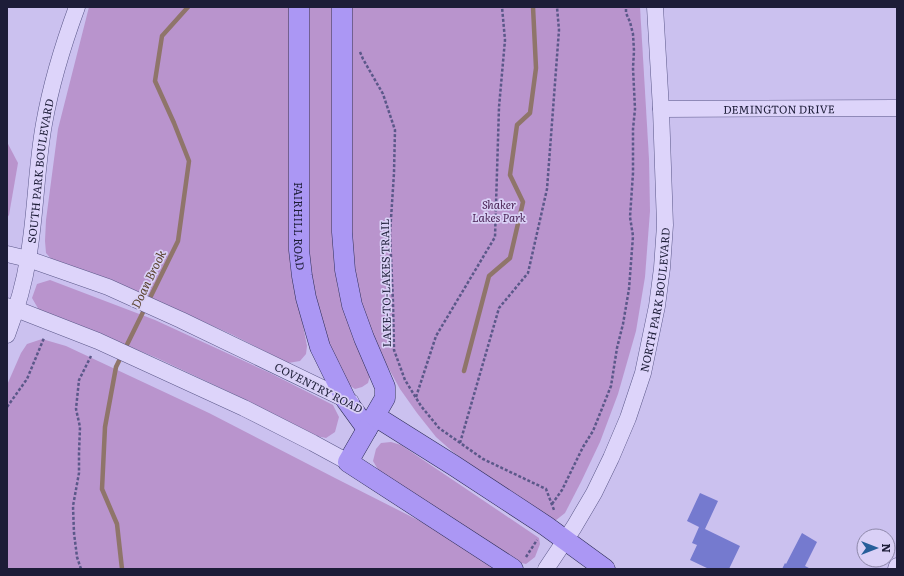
<svg xmlns="http://www.w3.org/2000/svg" width="904" height="576" font-family="Literata,serif">
	<style>
		.green { fill: #b994cd }
		.lines { fill: none; stroke-linecap: round; stroke-linejoin: round }
		.stream { stroke: #8f756a; stroke-width: 4.5 }
		.building { fill: #757acf }
		.minor-casing { stroke: #5b5889; stroke-width: 17 }
		.major-casing { stroke: #2c2d56; stroke-width: 21 }
		.path { stroke: #5b5889; stroke-width: 2.5; stroke-dasharray: 3 2; stroke-linecap: butt }
		.minor { stroke: #ddd4fa; stroke-width: 16 }
		.major { stroke: #ab97f4; stroke-width: 20 }
		.labels { text-anchor: middle; dominant-baseline: central; stroke-width: 3.5; stroke-linejoin: round; paint-order: stroke }
		.street-label { font-size: 11px; fill: #1d1d38; stroke: #d9d0f6 }
		.park-label { font-size: 11px; font-style: italic; fill: #4a2355; stroke: #d9d0f6 }
		.water-label { font-size: 12px; font-style: italic; fill: #58402b; stroke: #d9d0f6 }
	</style>
	<rect width="100%" height="100%" fill="#cbc1ef"/>
	<!-- green -->
	<g class="green">
		<polygon points="89,7 290,7 292,268 307,346 306,354 300,361 288,363 233,335 182,312 53,261 46,253 45,241 46,220 58,129"/>
		<polygon points="305,7 333,7 333,249 338,289 350,329 370,376 368,383 362,387 355,389 346,383 330,349 309,276"/>
		<polygon points="351,7 640,7 649,159 650,211 645,277 636,331 618,394 600,442 581,482 565,513 555,521 542,519 453,452 436,437 417,413 400,389 379,351 357,293 352,256"/>
		<polygon points="7,142 18,163 9,215 7,218"/>
		<polygon points="50,280 155,320 270,373 333,405 339,417 335,432 326,438 311,435 242,398 157,358 39,310 32,298 37,284"/>
		<polygon points="42,339 66,346 209,413 335,478 410,516 441,532 496,569 7,569 7,385 21,353 27,344"/>
		<polygon points="391,442 401,445 539,538 540,544 535,557 526,564 517,562 380,473 373,461 376,449 381,443"/>
	</g>
	<g class="lines">
		<!-- stream -->
		<g class="stream">
			<polyline points="464,371 489,276 510,258 523,202 510,175 517,125 530,113 536,68 533,7"/>
			<polyline points="122,569 117,524 102,489 105,427 116,367 178,241 189,161 174,123 155,81 162,36 188,7"/>
		</g>
	</g>
	<!-- building -->
	<g class="building">
		<polygon points="700,493 718,501 705,529 740,546 729,569 709,569 690,560 697,545 692,543 699,527 687,521"/>
		<polygon points="802,533 817,542 805,566 811,569 782,569 785,563 786,564"/>
	</g>
	<g class="lines">
		<defs>
			<g id="minor">
				<path id="s1" d="M661 109 897 108"/>
				<polyline points="7,254 28,259 108,287 181,320 351,402"/>
				<polyline points="7,306 16,309 98,341 244,408 313,443 348,462"/>
				<path id="s2" d="M7 335C16 311 24 285 28 259 36 214 36 168 44 124 51 84 63 45 77 7"/>
				<path id="s3" d="M546 569 574 527 594 493 611 458 628 418 643 373 657 306 662 268 665 225 661 109 655 7"/>
				<polyline points="896,569 897,566"/>
			</g>
			<g id="major">
				<path id="s4" d="M299 7V250L302 276 306 298 320 347 346 400 367 429"/>
				<polyline points="342,7 342,232 345,270 352,305 364,338 385,387 385,398 348,462 513,569"/>
				<polyline points="375,416 453,465 546,526 605,569"/>
			</g>
		</defs>
		<!-- minor casing -->
		<use href="#minor" class="minor-casing"/>
		<!-- major casing -->
		<use href="#major" class="major-casing"/>
		<!-- path -->
		<g class="path">
			<polyline points="360,52 363,59 383,94 395,130 394,173 390,234 393,302 394,350 405,380 421,406 439,428 483,459 546,489 554,510"/>
			<polyline points="416,397 436,336 495,237 499,107 505,40 502,7"/>
			<polyline points="7,407 27,379 44,338"/>
			<polyline points="460,443 499,308 528,273 547,189 559,30 557,7"/>
			<polyline points="552,504 562,490 583,447 593,431 611,386 617,348 623,324 629,289 633,236 630,217 633,173 633,129 635,109 633,68 634,51 633,34 630,22 626,13 626,7"/>
			<polyline points="526,557 537,540"/>
			<polyline points="81,569 77,557 74,533 73,506 79,473 79,453 80,427 76,409 79,380 91,356"/>
		</g>
		<!-- minor -->
		<use href="#minor" class="minor"/>
		<!-- major -->
		<use href="#major" class="major"/>
	</g>
	<g class="labels">
		<!-- street labels -->
		<g class="street-label">
			<text stroke="none"><textPath href="#s1" startOffset="118">DEMINGTON DRIVE</textPath></text>
			<text stroke="none"><textPath href="#s2" startOffset="168">SOUTH PARK BOULEVARD</textPath></text>
			<text stroke="none"><textPath href="#s4" startOffset="219">FAIRHILL ROAD</textPath></text>
			<text transform="translate(385 283) rotate(-91)">LAKE-TO-LAKES TRAIL</text>
			<text stroke="none"><textPath href="#s3" startOffset="294">NORTH PARK BOULEVARD</textPath></text>
			<text transform="translate(319 387) rotate(27)">COVENTRY ROAD</text>
		</g>
		<!-- park labels -->
		<g class="park-label">
			<text x="499" y="204">Shaker<tspan x="499" dy="13">Lakes Park</tspan></text>
		</g>
		<!-- water labels -->
		<g class="water-label">
			<text transform="translate(148 279) rotate(-64)">Doan Brook</text>
		</g>
	</g>
	<!-- border -->
	<rect width="904" height="576" fill="none" stroke="#1d1d38" stroke-width="16"/>
	<!-- north arrow -->
	<g transform="translate(876 548) rotate(90)"><circle r="19" fill="#d9d0f6" stroke="#8e88aa"/>
	<path d="M0-3L7 15L0 10L-7 15Z" fill="#265e9a"/>
	<text y="-6" font-size="11" font-weight="bold" text-anchor="middle" fill="#1d1d38">N</text>
	</g>
</svg>
